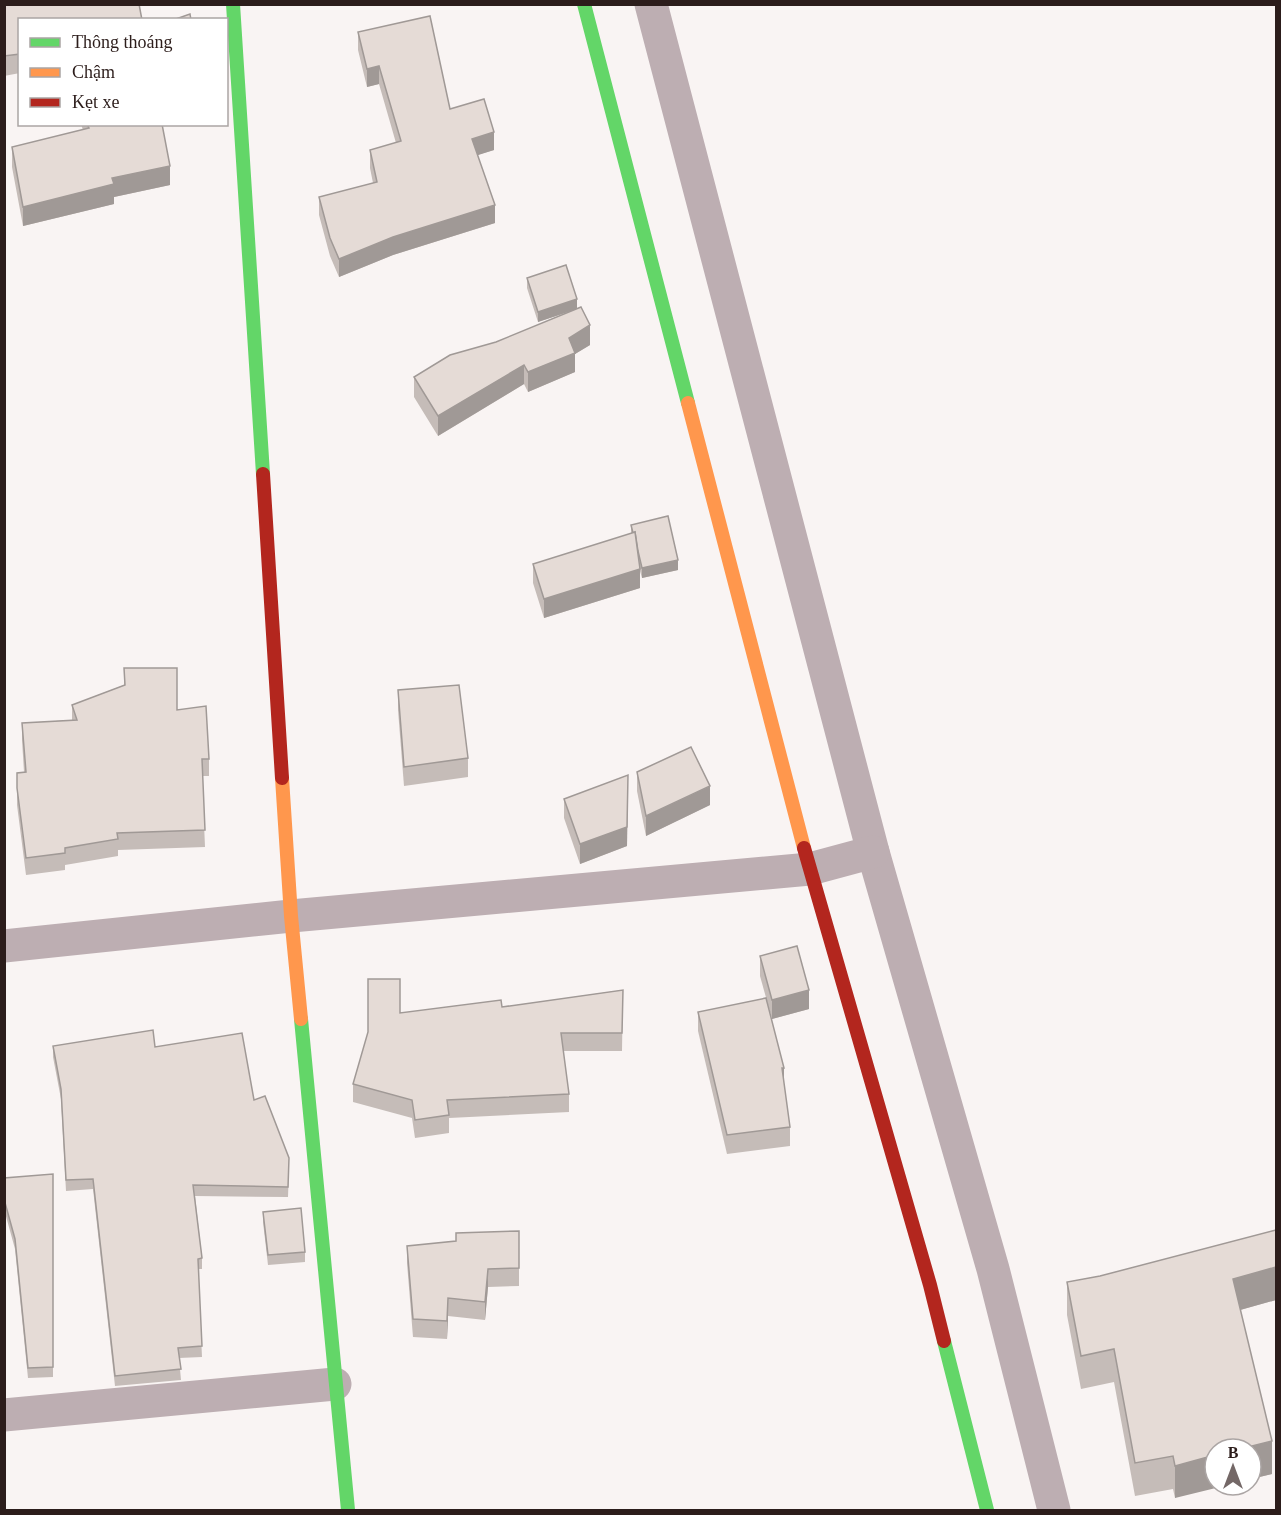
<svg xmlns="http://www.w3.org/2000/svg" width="1281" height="1515" font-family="'Times New Roman',serif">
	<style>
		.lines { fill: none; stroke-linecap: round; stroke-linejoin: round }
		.street { stroke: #bdaeb2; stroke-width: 33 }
		.fast { stroke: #63d668; stroke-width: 14 }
		.slow { stroke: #ff974d; stroke-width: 14 }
		.jam { stroke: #b3261e; stroke-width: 14 }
		.wall { fill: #c5bcb8 }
		.shaded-wall { fill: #a09996 }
		.building { fill: #e5dbd6; stroke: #a09996; stroke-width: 1.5 }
	</style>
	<rect width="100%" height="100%" fill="#f9f4f3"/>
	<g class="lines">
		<!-- street -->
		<g class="street">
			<polyline points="651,4 873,852 993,1269 1054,1510"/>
			<polyline points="4,946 291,916 810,869 873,852"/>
			<polyline points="4,1415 335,1384"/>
		</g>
		<!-- fast -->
		<g class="fast">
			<polyline points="233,4 263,474"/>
			<polyline points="584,4 688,403"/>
			<polyline points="301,1019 348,1510"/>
			<polyline points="944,1341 987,1510"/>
		</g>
		<!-- slow -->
		<g class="slow">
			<polyline points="688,403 804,848"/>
			<polyline points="282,778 291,916 301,1019"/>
		</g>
		<!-- jam -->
		<g class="jam">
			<polyline points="263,474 282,778"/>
			<polyline points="804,848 930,1285 944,1341"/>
		</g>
	</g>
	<!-- wall -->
	<g class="wall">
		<polygon points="4,4 20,20 20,73 4,76"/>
		<polygon points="358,32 450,109 494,150 477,155 495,223 393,255 339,277 330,256 319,215 319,197 373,183 370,168 370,150 396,143 379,84 367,87 358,50"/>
		<polygon points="81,124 162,124 170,185 114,197 114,204 23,226 12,167 12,147 83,130"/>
		<polygon points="527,278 577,309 590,345 575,354 575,372 528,392 524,384 438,436 414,397 414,377 571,311 538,322 527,288"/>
		<polygon points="631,525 678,570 642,578 640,571 640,588 544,618 533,583 533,564 631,534"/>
		<polygon points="124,668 177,710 209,759 209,776 202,776 205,847 118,850 118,856 65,865 65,870 26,875 17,805 17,773 24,772 22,740 22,723 72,720 72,705 124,685"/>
		<polygon points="398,690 468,758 468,777 404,786 398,710"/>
		<polygon points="637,772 710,805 646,836 637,791"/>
		<polygon points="564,799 627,846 580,864 564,818"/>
		<polygon points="760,956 809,1009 772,1019 760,976"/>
		<polygon points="623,990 622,1051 563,1051 569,1094 569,1112 449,1118 449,1133 415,1138 412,1118 353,1102 353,1084 400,1013 502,1007"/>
		<polygon points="698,1012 784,1086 790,1127 790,1146 727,1154 698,1031"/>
		<polygon points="53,1046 155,1047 254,1100 289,1168 288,1197 195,1196 202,1258 202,1269 198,1269 202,1357 179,1358 181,1380 115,1386 93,1189 66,1191 61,1099 53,1057"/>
		<polygon points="53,1174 53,1377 28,1378 15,1249 4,1209 4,1178"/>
		<polygon points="263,1212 305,1252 305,1262 268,1265 263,1222"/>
		<polygon points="1276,1230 1276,1300 1240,1310 1272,1474 1251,1479 1251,1449 1175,1498 1173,1489 1135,1496 1114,1382 1081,1389 1067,1315 1067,1282 1100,1276"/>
		<polygon points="519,1231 519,1286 488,1287 485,1320 448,1316 447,1339 413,1337 407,1263 407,1246 456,1241"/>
	</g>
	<!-- shaded-wall -->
	<g class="shaded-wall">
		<polygon points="379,66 379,84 367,87 367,69"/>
		<polygon points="494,132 494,150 472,157 472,139"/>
		<polygon points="170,166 170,185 114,197 114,204 23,226 23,207 112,178"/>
		<polygon points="495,205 495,223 393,255 339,277 339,259 393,237"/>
		<polygon points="577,299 577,309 538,322 538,312"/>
		<polygon points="590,325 590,345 575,354 575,372 528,392 528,372 569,338"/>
		<polygon points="524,365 524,384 438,436 438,416"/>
		<polygon points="678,560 678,570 642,578 642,568"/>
		<polygon points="640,569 640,588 544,618 544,599"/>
		<polygon points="710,786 710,805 646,836 646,816"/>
		<polygon points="628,795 627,846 580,864 580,844"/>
		<polygon points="809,990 809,1009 772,1019 772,1000"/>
		<polygon points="782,1068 784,1068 784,1087"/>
		<polygon points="1276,1267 1276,1300 1233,1312 1233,1279"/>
		<polygon points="488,1269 488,1287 485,1320 485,1302"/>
		<polygon points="448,1298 448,1316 447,1339 447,1321"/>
		<polygon points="1272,1441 1272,1474 1251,1479 1251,1449 1240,1449"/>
		<polygon points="1215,1455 1215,1485 1228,1485 1175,1498 1175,1466"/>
	</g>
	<!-- building -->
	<g class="building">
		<polygon points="4,4 139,4 142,20 20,20 20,54 4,56"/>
		<polygon points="190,14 191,20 173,20"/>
		<polygon points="430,16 450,109 484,99 494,132 472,139 495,205 393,237 339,259 330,238 319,197 377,182 370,150 401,141 379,66 367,69 358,32"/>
		<polygon points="87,124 162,124 170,166 112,178 114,184 23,207 12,147 89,128"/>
		<polygon points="566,265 577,299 538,312 527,278"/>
		<polygon points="581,307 590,325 569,338 575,353 528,372 524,365 438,416 414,377 450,355 496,342"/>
		<polygon points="668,516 678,560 642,568 638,551 635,532 633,533 631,525"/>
		<polygon points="635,532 640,569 544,599 533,564"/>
		<polygon points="124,668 177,668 177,710 206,706 209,759 202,759 205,830 117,833 118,839 65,848 65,853 26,858 17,788 17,773 26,772 22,723 77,720 72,705 125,685"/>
		<polygon points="459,685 468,758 404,767 398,690"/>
		<polygon points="691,747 710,786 646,816 637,772"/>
		<polygon points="628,775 627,827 580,844 564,799"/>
		<polygon points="797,946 809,990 772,1000 760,956"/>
		<polygon points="368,979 400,979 400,1013 501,1000 502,1007 623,990 622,1033 561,1033 569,1094 447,1100 449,1115 415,1120 412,1100 353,1084 368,1032"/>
		<polygon points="766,998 784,1068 782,1068 790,1127 727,1135 698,1012"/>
		<polygon points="153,1030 155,1047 242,1033 254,1100 265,1096 289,1158 288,1187 193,1185 202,1258 198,1259 202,1346 178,1348 181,1369 115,1376 93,1179 66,1180 61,1089 53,1046"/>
		<polygon points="53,1174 53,1367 28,1368 15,1239 4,1199 4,1178"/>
		<polygon points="301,1208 305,1252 268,1255 263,1212"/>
		<polygon points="1276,1230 1276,1267 1233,1279 1272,1441 1240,1449 1215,1449 1215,1455 1175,1466 1173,1456 1135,1463 1114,1349 1081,1356 1067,1282 1100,1276"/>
		<polygon points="519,1231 519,1268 488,1269 485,1302 448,1298 447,1321 413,1319 407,1246 456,1241 456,1233"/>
	</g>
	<!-- border -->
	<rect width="1281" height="1515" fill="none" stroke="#2c1d1b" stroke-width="12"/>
	<!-- legend -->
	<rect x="18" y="18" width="210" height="108" fill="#ffffff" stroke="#aba5a4" stroke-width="1.5"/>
	<rect x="30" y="38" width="30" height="9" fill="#63d668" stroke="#aba5a4" stroke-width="1.5"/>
	<text x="72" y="48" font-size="18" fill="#2c1d1b">Thông thoáng</text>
	<rect x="30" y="68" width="30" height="9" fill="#ff974d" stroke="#aba5a4" stroke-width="1.5"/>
	<text x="72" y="78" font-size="18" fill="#2c1d1b">Chậm</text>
	<rect x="30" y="98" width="30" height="9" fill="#b3261e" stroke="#aba5a4" stroke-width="1.5"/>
	<text x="72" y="108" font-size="18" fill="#2c1d1b">Kẹt xe</text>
	<!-- north arrow -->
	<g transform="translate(1233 1467)"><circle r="28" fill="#ffffff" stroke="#aba5a4" stroke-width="1.5"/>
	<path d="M0-4.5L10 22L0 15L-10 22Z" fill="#746867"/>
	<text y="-9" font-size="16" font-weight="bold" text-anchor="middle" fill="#2c1d1b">B</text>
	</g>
</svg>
